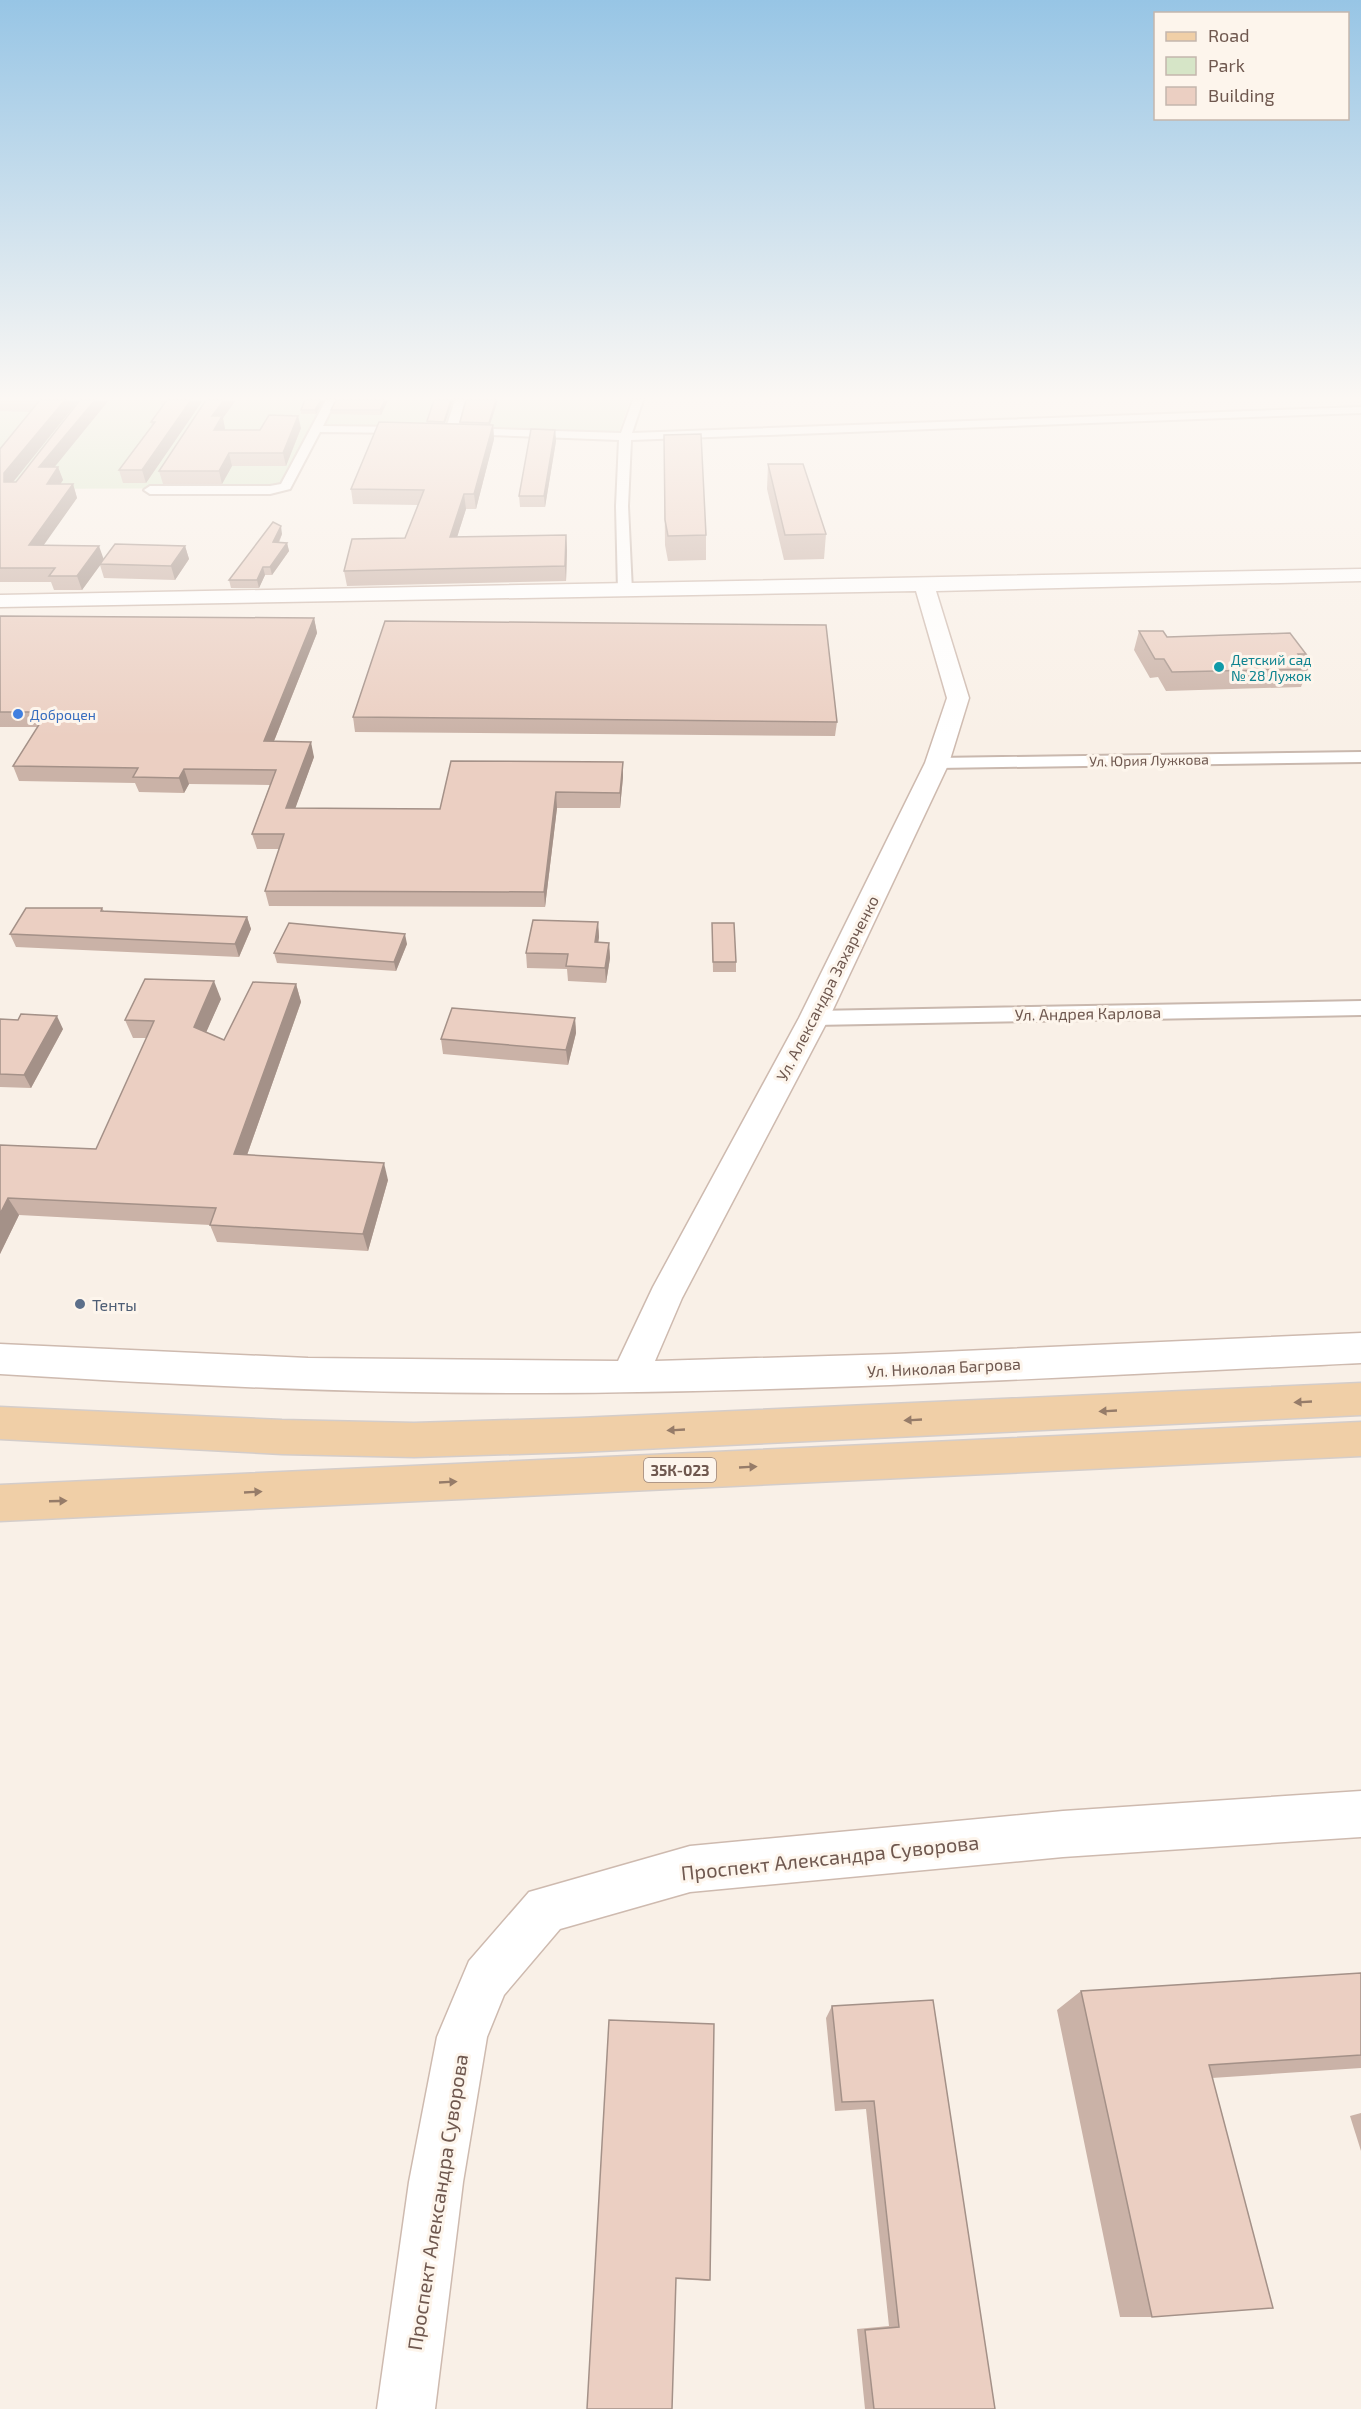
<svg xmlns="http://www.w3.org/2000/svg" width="1361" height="2409" font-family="'Exo 2',sans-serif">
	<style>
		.green { fill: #d6e5c7 }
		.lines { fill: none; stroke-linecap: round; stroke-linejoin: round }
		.street-casing { stroke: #c9b8ae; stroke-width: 4 }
		.secondary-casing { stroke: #cebaaf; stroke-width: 3 }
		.primary-casing { stroke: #d4cdca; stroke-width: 3 }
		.street { fill: #fff; fill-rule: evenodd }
		.secondary { fill: #fff; fill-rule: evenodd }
		.primary { fill: #f0cfa7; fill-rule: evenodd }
		.wall { fill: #cab2a7 }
		.shaded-wall { fill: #a49188 }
		.building { fill: #ebcfc2; stroke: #a49188; stroke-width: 1.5 }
		.oneway { fill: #967c69 }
		.culture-dot { fill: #0f9aa8; stroke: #fdf5ec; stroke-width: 2 }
		.shop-dot { fill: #3f7fe0; stroke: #fdf5ec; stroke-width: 2 }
		.service-dot { fill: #5c6f8a; stroke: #fdf5ec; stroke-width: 2 }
		.labels { text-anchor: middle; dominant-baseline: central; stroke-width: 6; stroke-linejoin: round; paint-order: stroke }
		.far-culture-label { font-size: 14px; fill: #0d838f; stroke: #fdf5ec; text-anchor: start }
		.far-shop-label { font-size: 14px; fill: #366cbe; stroke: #fdf5ec; text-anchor: start }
		.far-street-label { font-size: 14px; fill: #6f584f; stroke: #fdf5ec }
		.shield { fill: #fdf5ec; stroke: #9a877e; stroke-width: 1.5 }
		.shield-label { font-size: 15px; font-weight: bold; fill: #6f584f }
		.street-label { font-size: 16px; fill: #6f584f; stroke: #fdf5ec }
		.service-label { font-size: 16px; fill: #4e5e75; stroke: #fdf5ec; text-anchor: start }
		.near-street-label { font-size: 20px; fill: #6f584f; stroke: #fdf5ec }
	</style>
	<rect width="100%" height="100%" fill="#f9f0e7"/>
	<!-- green -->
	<polygon class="green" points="0,400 630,400 619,432 311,428 283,484 255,488 0,489"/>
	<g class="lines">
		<defs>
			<g id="street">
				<polygon points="326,400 336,400 323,426 404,427 410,430 404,433 320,432 290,489 270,494 150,494 144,490 150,486 270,486 281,484"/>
				<polygon points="455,400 465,400 457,431 451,434 445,431"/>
				<polygon points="633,400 643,400 632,433 1361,407 1361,413 631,440 628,506 632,591 625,595 618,591 616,506 619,440 464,434 458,431 464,428 621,433"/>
				<polygon points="1361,752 1361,762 937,768 929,763 937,758"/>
				<polygon points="1361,1001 1361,1015 814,1025 807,1023 804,1018 807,1013 814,1011"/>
			</g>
			<g id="secondary">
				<path d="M1361 569V581L936 591 969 698 949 763 829 1018 682 1298 655 1361 895 1354 1361 1333V1363C1088 1376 814 1392 540 1393 360 1394 180 1385 0 1374V1344L308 1358 618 1361 653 1287 799 1018 925 763 947 698 916 591 0 607V595Z"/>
				<polygon points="1361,1791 1361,1837 1063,1857 690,1892 560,1929 504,1995 487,2037 463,2182 435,2409 377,2409 409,2182 437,2037 469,1961 529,1892 690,1846 1063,1811"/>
			</g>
			<g id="primary">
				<polygon points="1361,1383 1361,1415 579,1452 414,1457 282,1454 0,1439 0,1407 282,1420 414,1423 579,1418"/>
				<polygon points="1361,1422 1361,1456 0,1521 0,1485"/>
			</g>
		</defs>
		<!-- street casing -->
		<use href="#street" class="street-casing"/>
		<!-- secondary casing -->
		<use href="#secondary" class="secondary-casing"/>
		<!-- primary casing -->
		<use href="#primary" class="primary-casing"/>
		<!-- street -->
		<use href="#street" class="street"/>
		<!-- secondary -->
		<use href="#secondary" class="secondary"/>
		<!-- primary -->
		<use href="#primary" class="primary"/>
	</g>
	<!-- wall -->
	<g class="wall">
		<polygon points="0,400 79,400 13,482 16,482 109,400 54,467 58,467 63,480 60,484 73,484 77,498 43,545 103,559 185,546 189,559 175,580 104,578 100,565 82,590 54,590 51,582 0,582 0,449 30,412 0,411"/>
		<polygon points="160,400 203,400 146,483 123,483 119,470 152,426 151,422 163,405 161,405"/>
		<polygon points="206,400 236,400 223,418 225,429 225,430 260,430 301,428 286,466 232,466 222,484 163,484 159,471"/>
		<polygon points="305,400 324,400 316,414 301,414 301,410"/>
		<polygon points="336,400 388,400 381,415 331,414 331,410"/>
		<polygon points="434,400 445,423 461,424 460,422 498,400 490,425 493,425 494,439 476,509 466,509 457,537 566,535 567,550 566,581 347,586 344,571 405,538 418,505 353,504 351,489 427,423"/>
		<polygon points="555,430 556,441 545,507 520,507 519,496"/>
		<polygon points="664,435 706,535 706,560 668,561 665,545"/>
		<polygon points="768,464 826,534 824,559 784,560 767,489"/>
		<polygon points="282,534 279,543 287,543 289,551 272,575 265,575 259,588 231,588 229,580"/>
		<polygon points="0,616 314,618 317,633 274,741 314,757 295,808 440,809 623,777 620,808 557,808 545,907 269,906 265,891 279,849 257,849 252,834 270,785 189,784 184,793 139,792 135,783 19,781 13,766 38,727 0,727"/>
		<polygon points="1139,631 1167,637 1306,654 1303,661 1308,669 1301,687 1166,691 1158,677 1150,678 1134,650"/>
		<polygon points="353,717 837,722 835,736 355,732"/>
		<polygon points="102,908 104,911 247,917 251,929 239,957 16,947 10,934"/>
		<polygon points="598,922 599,937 598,943 609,943 610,958 606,983 568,981 567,969 527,968 526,953"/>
		<polygon points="712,923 736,962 736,972 713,972"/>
		<polygon points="407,944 396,971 277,963 274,953"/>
		<polygon points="296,984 301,1002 247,1155 388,1180 368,1251 217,1242 210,1225 19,1215 0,1254 0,1145 96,1149 147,1038 133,1038 125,1020 221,999 206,1032 224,1040"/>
		<polygon points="575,1018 576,1033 568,1065 443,1054 441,1039"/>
		<polygon points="0,1019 63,1029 31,1088 0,1087"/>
		<polygon points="1361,1973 1361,2068 1212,2078 1152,2317 1120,2317 1057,2010 1081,1991"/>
		<polygon points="933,2000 995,2409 865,2409 857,2329 889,2326 866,2109 835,2111 826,2018 832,2006"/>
		<polygon points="609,2020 710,2280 709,2281 676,2279"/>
		<polygon points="1361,2113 1361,2151 1350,2116"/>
	</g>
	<!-- shaded-wall -->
	<g class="shaded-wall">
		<polygon points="65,400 79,400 9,487 4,482 4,473"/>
		<polygon points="95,400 109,400 44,480 39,467"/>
		<polygon points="191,400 203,400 146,483 142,470"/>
		<polygon points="224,400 236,400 223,418 225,429 217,443 214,430 212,416"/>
		<polygon points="321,400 324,400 316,414 315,410"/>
		<polygon points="385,400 388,400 381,415 380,410"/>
		<polygon points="451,400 453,400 444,426 444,422"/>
		<polygon points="496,400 498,400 489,427 489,423"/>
		<polygon points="298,416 301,428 286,466 283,453"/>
		<polygon points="493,425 494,439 476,509 474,494"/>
		<polygon points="555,430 556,441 545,507 544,496"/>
		<polygon points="229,453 232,466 222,484 219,471"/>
		<polygon points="58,467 63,480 52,497 47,484"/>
		<polygon points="73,484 77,498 34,559 29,545"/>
		<polygon points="464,494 466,509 452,553 450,537"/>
		<polygon points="281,526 282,534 275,550 273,542"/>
		<polygon points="566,535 567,550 566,581 565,566"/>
		<polygon points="287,543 289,551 272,575 270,567"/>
		<polygon points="99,546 104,560 82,590 77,576"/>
		<polygon points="185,546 189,559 175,580 171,566"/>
		<polygon points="263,567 265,575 259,588 257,580"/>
		<polygon points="314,618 317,633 268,756 264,741"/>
		<polygon points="311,742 314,757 290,823 286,808"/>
		<polygon points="623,762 623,777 620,808 620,793"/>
		<polygon points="184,769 189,784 184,793 179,778"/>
		<polygon points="556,792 557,808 545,907 544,892"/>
		<polygon points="247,917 251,929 239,957 235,944"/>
		<polygon points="598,922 599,937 596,957 595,942"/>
		<polygon points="405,934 407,944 396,971 394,962"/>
		<polygon points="609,943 610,958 606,983 605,968"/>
		<polygon points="214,981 221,999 201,1044 194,1027"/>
		<polygon points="296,984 301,1002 241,1172 234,1154"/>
		<polygon points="57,1016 63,1029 31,1088 24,1075"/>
		<polygon points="575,1018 576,1033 568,1065 566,1050"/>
		<polygon points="384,1163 388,1180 368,1251 363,1234"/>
		<polygon points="8,1198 19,1215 0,1254 0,1214"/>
	</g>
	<!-- building -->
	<g class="building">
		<polygon points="40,400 65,400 4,473 4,482 16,482 80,400 95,400 39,467 58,467 47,484 73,484 29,545 99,546 77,576 49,576 55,568 0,568 0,449"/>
		<polygon points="167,400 191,400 142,470 119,470 155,422 151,422"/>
		<polygon points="206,400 224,400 212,416 222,416 214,430 260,430 269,415 298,416 283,453 229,453 219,471 159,471"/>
		<polygon points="305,400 321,400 315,410 301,410"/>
		<polygon points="336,400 385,400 380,410 331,410"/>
		<polygon points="434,400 451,400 444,422 427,421"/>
		<polygon points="466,400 496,400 489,423 460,422"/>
		<polygon points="379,422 493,425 474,494 464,494 450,537 566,535 565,566 344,571 352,539 405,538 424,490 351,489"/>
		<polygon points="531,429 555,430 544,496 519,496"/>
		<polygon points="701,434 706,535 668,536 665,520 664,435"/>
		<polygon points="768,464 803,464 826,534 785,535"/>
		<polygon points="273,522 281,526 273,542 287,543 270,567 263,567 257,580 229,580"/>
		<polygon points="115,544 185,546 171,566 100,564"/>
		<polygon points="0,616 314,618 264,741 311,742 286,808 440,809 451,761 623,762 620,793 556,792 544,892 265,891 284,834 252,834 276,770 184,769 179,778 133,777 138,768 13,766 47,712 0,712"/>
		<polygon points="385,621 826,625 837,722 353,717"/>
		<polygon points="1139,631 1163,631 1167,637 1290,633 1306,654 1298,654 1308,669 1172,672 1164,659 1155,659"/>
		<polygon points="26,908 102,908 101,911 247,917 235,944 10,934"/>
		<polygon points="533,920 598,922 595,942 609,943 605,968 566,966 568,954 526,953"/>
		<polygon points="289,923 405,934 394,962 274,953"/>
		<polygon points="712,923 734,923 736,962 713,962"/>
		<polygon points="145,979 214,981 194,1027 224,1040 253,982 296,984 234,1154 384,1163 363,1234 210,1225 216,1208 8,1198 0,1214 0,1145 96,1149 154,1021 125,1020"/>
		<polygon points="452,1008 575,1018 566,1050 441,1039"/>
		<polygon points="21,1014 57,1016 24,1075 0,1074 0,1019 18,1020"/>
		<polygon points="1361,1973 1361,2055 1209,2065 1273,2308 1152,2317 1081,1991"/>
		<polygon points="933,2000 995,2409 874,2409 865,2330 899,2327 874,2101 842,2102 832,2006"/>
		<polygon points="609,2020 714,2024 710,2280 676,2278 672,2409 587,2409"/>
	</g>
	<!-- one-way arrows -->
	<defs><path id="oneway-solid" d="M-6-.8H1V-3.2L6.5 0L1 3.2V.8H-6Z" transform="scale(1.5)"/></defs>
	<g class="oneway">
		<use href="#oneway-solid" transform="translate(1303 1402) rotate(177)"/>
		<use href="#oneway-solid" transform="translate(1108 1411) rotate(177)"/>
		<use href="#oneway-solid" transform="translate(913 1420) rotate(177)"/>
		<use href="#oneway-solid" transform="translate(676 1430) rotate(177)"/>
		<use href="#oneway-solid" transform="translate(748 1467) rotate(-3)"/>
		<use href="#oneway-solid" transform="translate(448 1482) rotate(-3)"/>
		<use href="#oneway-solid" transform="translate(253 1492) rotate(-3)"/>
		<use href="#oneway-solid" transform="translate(58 1501) rotate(-2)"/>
	</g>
	<!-- sky -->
	<linearGradient id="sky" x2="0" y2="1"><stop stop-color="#97c5e5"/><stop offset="0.54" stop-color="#fcf8f4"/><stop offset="1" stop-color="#fcf8f4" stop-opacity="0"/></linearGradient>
	<rect width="1361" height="737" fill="url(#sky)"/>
	<!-- markers -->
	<circle class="culture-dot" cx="1219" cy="667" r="6"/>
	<circle class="shop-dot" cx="18" cy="714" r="6"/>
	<circle class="service-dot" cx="80" cy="1304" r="6"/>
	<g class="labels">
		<!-- far-culture labels -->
		<g class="far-culture-label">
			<text x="1231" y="659">Детский сад<tspan x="1231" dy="16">№ 28 Лужок</tspan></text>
		</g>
		<!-- far-shop labels -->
		<g class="far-shop-label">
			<text x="30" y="714">Доброцен</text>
		</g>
		<!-- far-street labels -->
		<g class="far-street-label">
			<text transform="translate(1149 760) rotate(-1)">Ул. Юрия Лужкова</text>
		</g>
		<!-- shield labels -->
		<rect class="shield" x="644" y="1458" width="72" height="24" rx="4.5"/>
		<g class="shield-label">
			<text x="680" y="1470">35К-023</text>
		</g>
		<!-- street labels -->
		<g class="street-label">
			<text transform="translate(827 988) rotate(-63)">Ул. Александра Захарченко</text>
			<text transform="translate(1088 1013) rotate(-1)">Ул. Андрея Карлова</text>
			<text transform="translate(944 1367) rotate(-3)">Ул. Николая Багрова</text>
		</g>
		<!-- service labels -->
		<g class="service-label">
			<text x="92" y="1304">Тенты</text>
		</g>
		<!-- near-street labels -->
		<g class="near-street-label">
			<text transform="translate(830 1857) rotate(-6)">Проспект Александра Суворова</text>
			<text transform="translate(437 2202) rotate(-81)">Проспект Александра Суворова</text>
		</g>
	</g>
	<!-- legend -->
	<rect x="1154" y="12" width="195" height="108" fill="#fdf5ec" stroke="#c4b6ad" stroke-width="1.5"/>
	<rect x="1166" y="32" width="30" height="9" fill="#f0cfa7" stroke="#c4b6ad" stroke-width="1.5"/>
	<text x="1208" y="42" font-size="18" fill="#6f584f">Road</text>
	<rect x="1166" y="57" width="30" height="18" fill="#d6e5c7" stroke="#c4b6ad" stroke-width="1.5"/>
	<text x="1208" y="72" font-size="18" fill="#6f584f">Park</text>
	<rect x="1166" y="87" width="30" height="18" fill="#ebcfc2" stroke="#c4b6ad" stroke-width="1.5"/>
	<text x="1208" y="102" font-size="18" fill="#6f584f">Building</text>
</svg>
